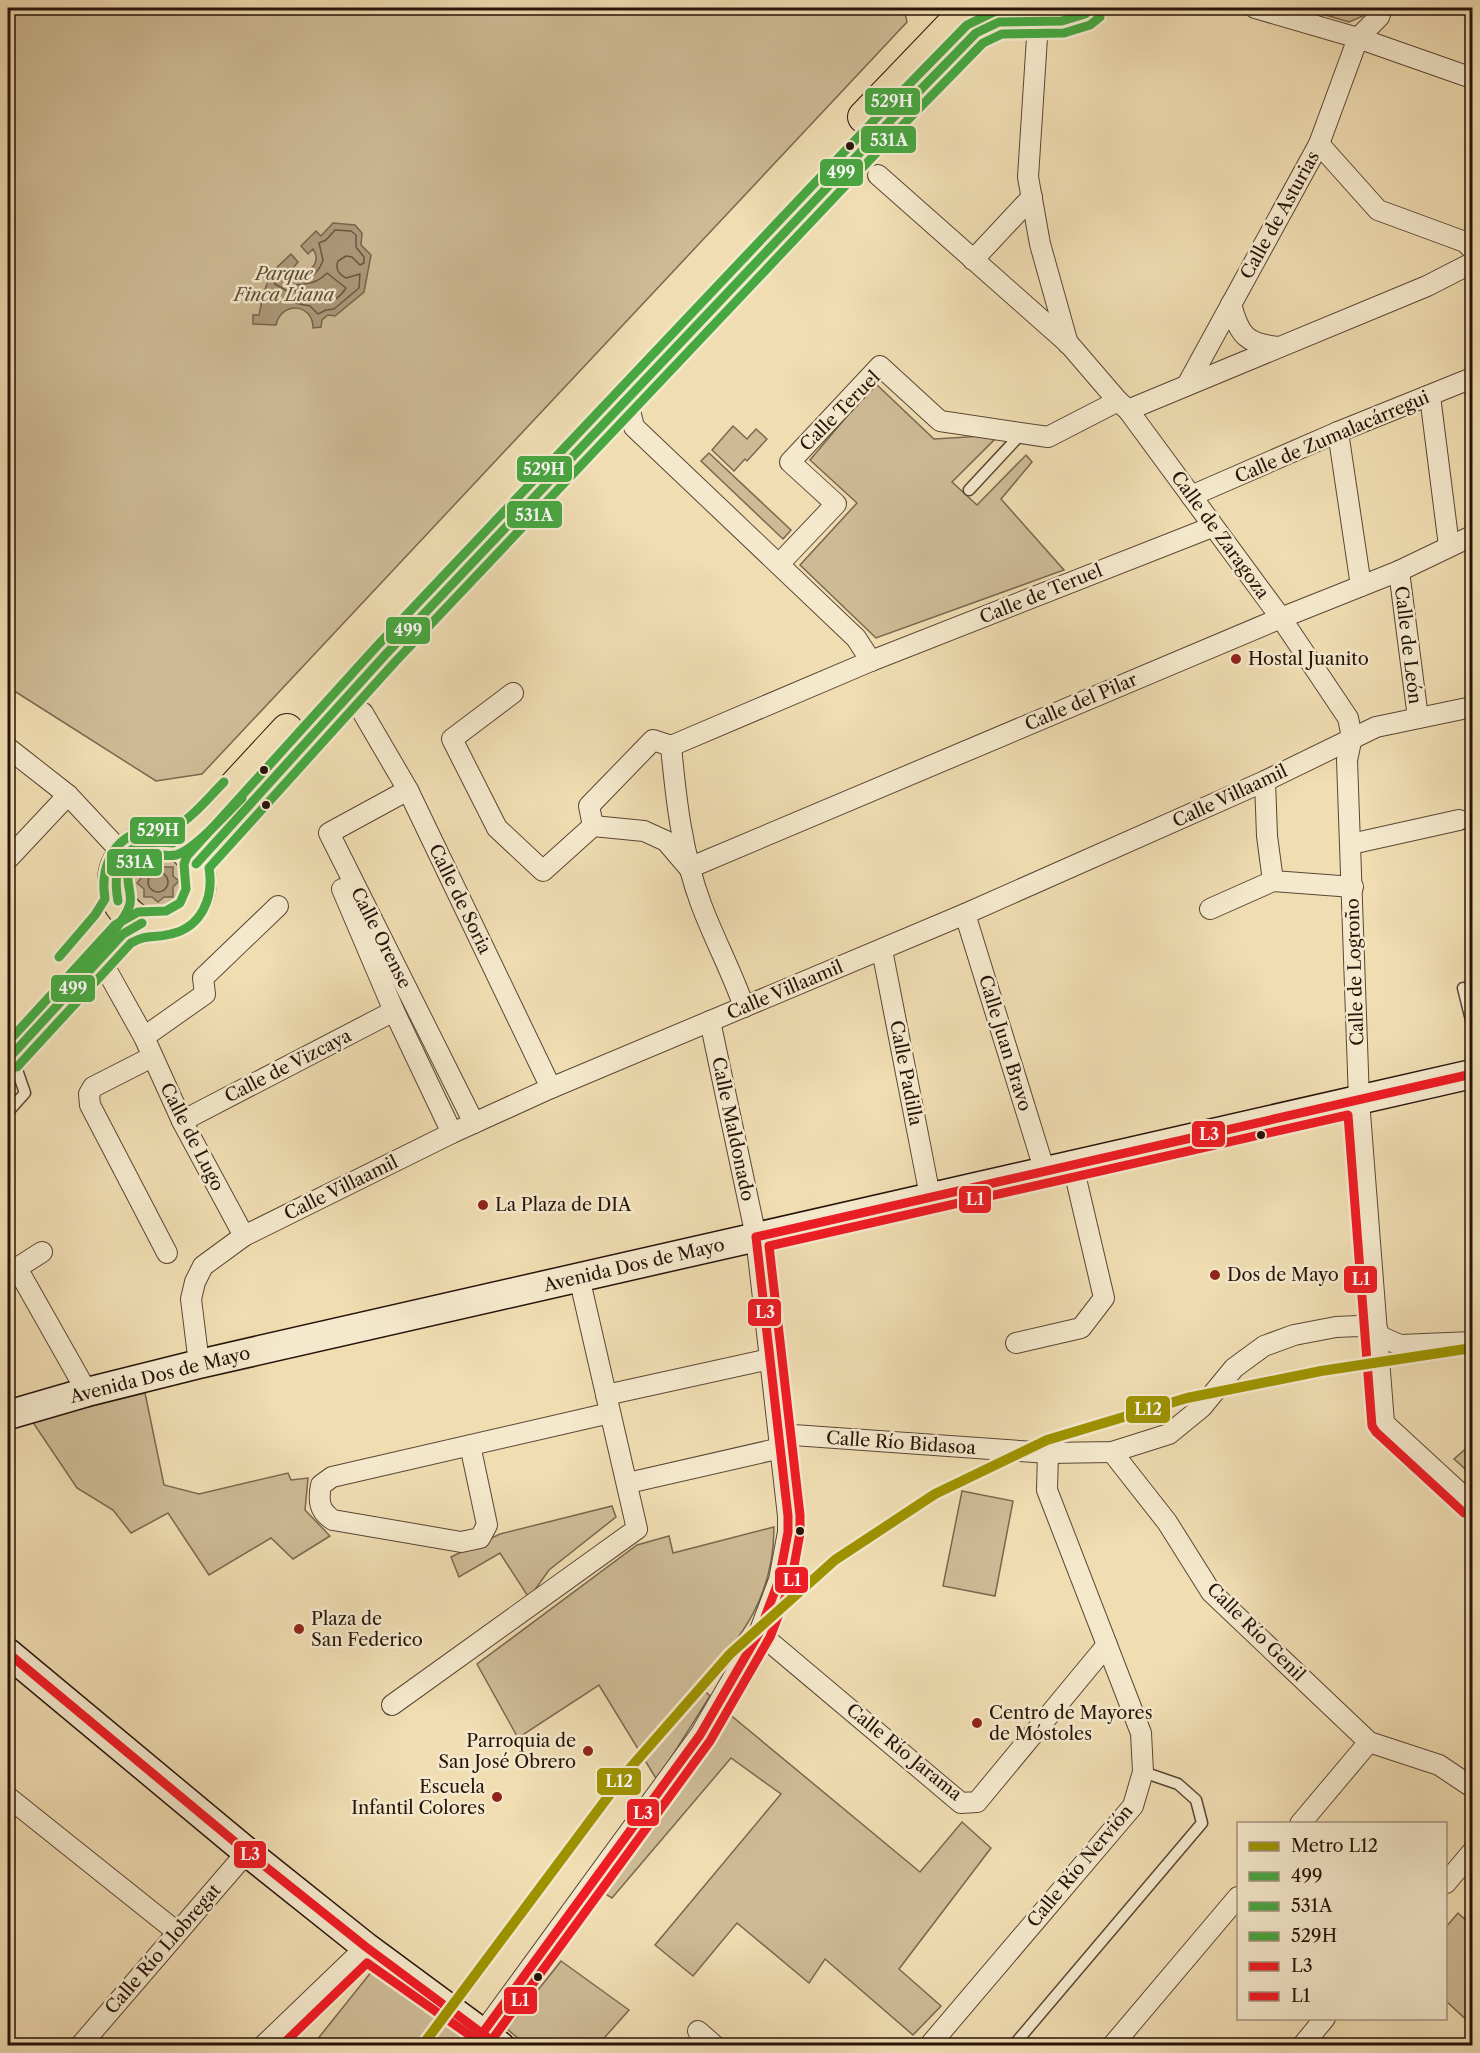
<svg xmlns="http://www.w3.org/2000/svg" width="1480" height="2053" font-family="'Libre Caslon Text',serif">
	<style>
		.green { fill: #cebb95; stroke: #7b6750; stroke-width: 1.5 }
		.water { fill: #ac9879; stroke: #77634d; stroke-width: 1.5 }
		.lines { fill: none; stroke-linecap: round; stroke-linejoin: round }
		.shore { stroke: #6a5642; stroke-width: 1.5 }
		.lane-casing { stroke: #5a4634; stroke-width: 13 }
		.street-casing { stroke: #5a4634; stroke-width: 22 }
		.secondary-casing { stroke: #28130a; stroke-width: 31 }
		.primary-casing { stroke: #28130a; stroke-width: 34 }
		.lane { stroke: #f5e9cd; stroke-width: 10 }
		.street { stroke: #f5e9cd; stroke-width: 20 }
		.secondary { stroke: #f5e9cd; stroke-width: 28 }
		.primary { stroke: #f0ddb2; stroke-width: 32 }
		.bus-1-casing { stroke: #f5e9cd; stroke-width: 14 }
		.bus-2-casing { stroke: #f5e9cd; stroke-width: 14 }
		.bus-3-casing { stroke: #f5e9cd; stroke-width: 14 }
		.bus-4-casing { stroke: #f5e9cd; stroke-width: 14 }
		.bus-5-casing { stroke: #f5e9cd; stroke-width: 14 }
		.bus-1 { stroke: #47a741; stroke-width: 9 }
		.bus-2 { stroke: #47a741; stroke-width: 9 }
		.bus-3 { stroke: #47a741; stroke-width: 9 }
		.bus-4 { stroke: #ee1c25; stroke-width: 9 }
		.bus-5 { stroke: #ee1c25; stroke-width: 9 }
		.metro-1-casing { stroke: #f5e9cd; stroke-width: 15 }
		.metro-1 { stroke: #9e9300; stroke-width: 10 }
		.bus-dot { fill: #28130a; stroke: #f5e9cd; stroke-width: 2 }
		.poi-dot { fill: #8f2418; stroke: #f5e9cd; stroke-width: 2 }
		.labels { text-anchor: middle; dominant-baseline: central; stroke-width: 5; stroke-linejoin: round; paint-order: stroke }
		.street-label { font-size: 18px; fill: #28130a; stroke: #f5e9cd }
		.park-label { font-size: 18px; font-style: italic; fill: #624e3b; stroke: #f5e9cd }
		.poi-label { font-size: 18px; fill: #28130a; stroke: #f5e9cd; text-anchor: start }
		.line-badge { stroke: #f5e9cd; stroke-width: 2 }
		.badge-label { font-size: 16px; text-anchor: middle; font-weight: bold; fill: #fff }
	</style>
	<rect width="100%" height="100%" fill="#f0ddb2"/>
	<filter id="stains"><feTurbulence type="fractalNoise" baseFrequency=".00333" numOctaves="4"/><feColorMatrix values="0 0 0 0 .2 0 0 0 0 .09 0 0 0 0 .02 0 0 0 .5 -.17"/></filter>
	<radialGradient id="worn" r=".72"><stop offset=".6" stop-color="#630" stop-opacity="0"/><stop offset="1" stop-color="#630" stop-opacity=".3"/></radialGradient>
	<!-- green -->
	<g class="green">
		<polygon points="8,8 904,8 907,22 202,774 156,781 8,687"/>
		<polygon points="1302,8 1366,8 1363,16 1349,22"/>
		<polygon points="875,383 934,439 999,435 952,482 977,505 1026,455 1032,462 1001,499 1064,570 876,638 800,565 857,503 810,460"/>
		<polygon points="733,426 747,439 756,429 767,439 747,461 745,459 734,471 712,450"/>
		<polygon points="709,453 791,530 783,539 701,461"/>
		<path d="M158 854C178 857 195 876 182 897 153 942 95 865 158 854Z"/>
		<polygon points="145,1393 164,1485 199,1494 288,1473 291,1480 308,1478 305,1510 330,1536 293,1559 271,1538 209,1575 168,1513 131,1533 113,1510 77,1488 32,1421"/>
		<polygon points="1470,1445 1472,1446 1472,1475 1454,1459"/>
		<polygon points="962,1491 1013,1501 995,1596 943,1586"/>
		<polygon points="612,1506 616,1517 549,1570 529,1598 500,1553 459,1577 451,1557 500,1534"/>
		<path d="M774 1527C774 1593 744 1640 696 1683L710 1696 657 1780 599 1685 518 1738 477 1664 637 1545 669 1536 673 1553Z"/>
		<polygon points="728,1713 920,1872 962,1822 991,1848 899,1969 941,2006 913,2035 825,1959 809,1983 737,1923 693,1976 655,1945 781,1794 731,1758 612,1898 604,1893"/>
		<polygon points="1458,1913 1472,1926 1472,2025 1446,2001 1446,1927"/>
		<polygon points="561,1961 629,2010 598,2045 526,2045 507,2029"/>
		<polygon points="376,1966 479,2046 312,2046"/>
	</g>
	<!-- water -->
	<g class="water">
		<path d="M333 223 355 225 362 233 361 245 371 255 364 292 335 316 328 315 322 320 321 327 313 328C313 303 281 301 276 325L253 324V315H259L263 295 271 273 291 254 298 262 293 268C307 277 323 264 313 249L308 254 301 246 316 231 321 236Z"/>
		<polygon points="158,861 164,867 173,867 173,876 179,881 173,887 173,897 164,897 158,902 152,897 144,897 144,889 137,883 143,876 144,868 152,867"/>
	</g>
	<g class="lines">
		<!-- shore -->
		<g class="shore">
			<path d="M335 230 351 231 356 235V247L364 257V263L360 265 352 257 346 256 338 261C335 269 338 274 346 278L360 274 359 288 334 309 326 310 318 314 310 306 290 302 287 291 275 284 274 281 276 276 285 269C301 279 315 283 323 260L319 243 326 240Z"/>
			<path d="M327 273 346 288C332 310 316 302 296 293L294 287 296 285C309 284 317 283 327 273Z"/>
			<circle cx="158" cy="882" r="10"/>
		</g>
		<defs>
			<g id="lane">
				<polyline points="969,490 1022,433"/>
				<polyline points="1463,988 1472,1024"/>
				<polyline points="8,1112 25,1093 17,1070 18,1057"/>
				<polyline points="1013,2046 1202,1823 1196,1800 1178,1784 1143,1772"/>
			</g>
			<g id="street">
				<polyline points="1255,8 1358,38 1472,78"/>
				<polyline points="1038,22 1028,177 1040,244 1068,344"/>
				<polyline points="1319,144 1378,210 1465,242 1472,249"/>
				<polyline points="878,175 1069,344 1118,401 1128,410 1281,618 1348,718 1352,737 1347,760 1359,1100 1384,1423 1472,1504"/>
				<polyline points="973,260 1032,197"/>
				<path d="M1231 304C1239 335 1246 344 1279 347"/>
				<polyline points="1187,385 1319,144 1358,38 1379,17 1382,8"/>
				<polyline points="1430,396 1449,546"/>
				<polyline points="627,399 634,427 856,638 871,661"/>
				<polyline points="1128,410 1427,286 1472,263"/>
				<polyline points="1338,432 1361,586"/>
				<polyline points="1191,496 1338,432 1472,378"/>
				<polyline points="779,564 836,504 790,462 880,366 940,421 1048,437 1118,401"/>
				<polyline points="1399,571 1418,718"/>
				<polyline points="513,693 452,739 497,828 543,871 593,826 589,806 653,740 671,746"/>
				<polyline points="363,713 408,790 551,1088"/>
				<polyline points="671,746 871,661 1212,527"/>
				<path d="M671 746C676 800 682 853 701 904 714 939 732 972 744 1007"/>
				<polyline points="8,748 68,795 124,855"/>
				<polyline points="1265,781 1267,836 1273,881 1353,887"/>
				<polyline points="408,790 329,833 474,1123"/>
				<polyline points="593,826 644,831 666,841 689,868 1281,618 1399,571 1472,536"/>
				<polyline points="1351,844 1459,820"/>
				<polyline points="8,859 68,795"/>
				<polyline points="342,889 394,1011 452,1133"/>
				<polyline points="1210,909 1273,881"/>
				<polyline points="965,914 1045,1172"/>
				<polyline points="882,950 930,1196"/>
				<polyline points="104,953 106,969 144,1037 182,1121 244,1236"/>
				<polyline points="144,1037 205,994 203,978 278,906"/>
				<polyline points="152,1057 93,1087 89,1094 90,1105 167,1253"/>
				<polyline points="182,1121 394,1011"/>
				<polyline points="42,1252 17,1268 87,1392"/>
				<polyline points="1377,1335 1400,1345 1472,1342"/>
				<polyline points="1016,1343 1081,1328 1104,1298 1073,1166"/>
				<polyline points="199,1364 191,1299 195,1282 203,1266 244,1236 452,1133 551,1088 965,914 1265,781 1376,727 1472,707"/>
				<polyline points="606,1395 770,1359"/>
				<polyline points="779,1434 1048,1453 1112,1452 1169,1434 1202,1407 1234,1368 1264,1346 1294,1335 1336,1327 1358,1326 1378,1331"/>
				<path d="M470 1445 487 1525 480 1538 461 1542 333 1520C319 1511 318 1501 321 1485L332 1477 610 1413"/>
				<polyline points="1112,1452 1167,1522 1211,1592 1369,1742 1439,1765 1472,1787"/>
				<polyline points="628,1483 781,1448"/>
				<polyline points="759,1633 961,1803 977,1802 1107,1645"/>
				<polyline points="392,1705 637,1529 579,1277"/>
				<polyline points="8,1797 177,1932"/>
				<polyline points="1300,1824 1369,1742"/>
				<polyline points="1446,1883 1472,1852"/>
				<polyline points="484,2031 700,1735 759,1633 779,1580 788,1532 788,1516 756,1237 710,1021"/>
				<polyline points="698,2031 715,2046"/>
				<polyline points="80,2046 247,1852"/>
				<polyline points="263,2046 366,1947"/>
				<polyline points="929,2046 1133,1806 1143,1772 1141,1733 1047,1490 1048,1453"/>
				<polyline points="1112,2046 1238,1897"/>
				<polyline points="1302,2046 1325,2018"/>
			</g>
			<g id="secondary">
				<polyline points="8,1415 87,1392 199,1364 1472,1074"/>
				<polyline points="8,1653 247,1852 366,1947 500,2046"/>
			</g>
			<g id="primary">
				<path d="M1006 12C1011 14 1017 18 1023 20 1042 26 1078 20 1092 8"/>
				<polyline points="864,117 959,18 966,8"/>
				<circle cx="157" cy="882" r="43"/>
				<polyline points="173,843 201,823 287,730"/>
				<polyline points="196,864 386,654 889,122 976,33 999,22 1024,21"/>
				<polyline points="8,1059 123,934 142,923"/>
			</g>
		</defs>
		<!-- lane casing -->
		<use href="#lane" class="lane-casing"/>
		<!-- street casing -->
		<use href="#street" class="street-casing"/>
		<!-- secondary casing -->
		<use href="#secondary" class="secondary-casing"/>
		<!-- primary casing -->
		<use href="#primary" class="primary-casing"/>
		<!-- lane -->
		<use href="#lane" class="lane"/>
		<!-- street -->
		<use href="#street" class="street"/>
		<!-- secondary -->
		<use href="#secondary" class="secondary"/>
		<!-- primary -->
		<use href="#primary" class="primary"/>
		<defs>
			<g id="bus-1">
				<polyline points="196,864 386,654 889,122 976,33 999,22 1062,21 1085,14 1092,8"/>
				<path d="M118 901C110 858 130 838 173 843"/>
				<polyline points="8,1059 123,934 142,923"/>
			</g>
			<g id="bus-2">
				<path d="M77 973C91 957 125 923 130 904 133 888 120 876 136 861 149 849 162 858 176 855 194 850 228 812 242 798"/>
				<path d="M17 1067 131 943C149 933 152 939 171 934 202 927 214 897 209 868L395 662 898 130 983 43 1002 34 1064 33 1090 25 1100 17"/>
			</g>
			<g id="bus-3">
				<path d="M59 957 95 915 105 899C100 869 112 837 145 831 153 829 166 832 173 829 193 817 208 798 224 782"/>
				<polyline points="8,1042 115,925 138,912 166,911 180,903 186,889 184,864 187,856 377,646 880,114 967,25 998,10 1065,8"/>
			</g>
			<g id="bus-4">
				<polyline points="8,1653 247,1852 366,1947 499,2046"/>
				<polyline points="484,2031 700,1735 759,1633 779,1580 788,1532 788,1516 756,1237 1472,1074"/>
			</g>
			<polyline id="bus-5" points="281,2046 367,1963 478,2041 485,2043 491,2041 710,1741 770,1637 791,1583 800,1533 800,1515 769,1246 1348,1115 1372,1426 1376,1432 1464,1513"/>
		</defs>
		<!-- bus-1 casing -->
		<use href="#bus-1" class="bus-1-casing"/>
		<!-- bus-2 casing -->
		<use href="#bus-2" class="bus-2-casing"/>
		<!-- bus-3 casing -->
		<use href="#bus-3" class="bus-3-casing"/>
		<!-- bus-4 casing -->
		<use href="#bus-4" class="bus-4-casing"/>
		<!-- bus-5 casing -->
		<use href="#bus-5" class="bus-5-casing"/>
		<!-- bus-1 -->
		<use href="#bus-1" class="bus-1"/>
		<!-- bus-2 -->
		<use href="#bus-2" class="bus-2"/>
		<!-- bus-3 -->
		<use href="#bus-3" class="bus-3"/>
		<!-- bus-4 -->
		<use href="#bus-4" class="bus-4"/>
		<!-- bus-5 -->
		<use href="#bus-5" class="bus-5"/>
		<defs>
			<polyline id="metro-1" points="422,2046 625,1774 730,1654 835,1560 935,1494 1047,1440 1187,1398 1321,1371 1472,1348"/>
		</defs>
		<!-- metro-1 casing -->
		<use href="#metro-1" class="metro-1-casing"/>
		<!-- metro-1 -->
		<use href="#metro-1" class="metro-1"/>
	</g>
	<!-- markers -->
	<g class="bus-dot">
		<circle cx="850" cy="146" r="5"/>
		<circle cx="264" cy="770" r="5"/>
		<circle cx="266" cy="805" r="5"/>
		<circle cx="1261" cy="1135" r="5"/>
		<circle cx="800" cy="1531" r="5"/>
		<circle cx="538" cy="1977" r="5"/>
	</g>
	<g class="poi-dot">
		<circle cx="1236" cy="659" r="6"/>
		<circle cx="483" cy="1205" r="6"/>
		<circle cx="1215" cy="1275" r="6"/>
		<circle cx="299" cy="1629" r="6"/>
		<circle cx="977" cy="1723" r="6"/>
		<circle cx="588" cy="1751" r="6"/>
		<circle cx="497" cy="1797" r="6"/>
	</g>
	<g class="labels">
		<!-- street labels -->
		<g class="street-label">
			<text transform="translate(1280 215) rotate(-61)">Calle de Asturias</text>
			<text transform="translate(840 411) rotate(-45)">Calle Teruel</text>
			<text transform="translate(1332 437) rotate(-23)">Calle de Zumalacárregui</text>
			<text transform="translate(1220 535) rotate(54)">Calle de Zaragoza</text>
			<text transform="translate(1041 594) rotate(-22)">Calle de Teruel</text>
			<text transform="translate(1408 645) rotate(83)">Calle de León</text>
			<text transform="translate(1081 702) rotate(-23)">Calle del Pilar</text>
			<text transform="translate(1230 796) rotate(-25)">Calle Villaamil</text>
			<text transform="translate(460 899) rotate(64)">Calle de Soria</text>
			<text transform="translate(381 938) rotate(63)">Calle Orense</text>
			<text transform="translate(1355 972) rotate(-92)">Calle de Logroño</text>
			<text transform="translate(785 990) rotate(-23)">Calle Villaamil</text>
			<text transform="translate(1005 1043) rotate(73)">Calle Juan Bravo</text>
			<text transform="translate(288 1066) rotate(-27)">Calle de Vizcaya</text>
			<text transform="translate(906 1073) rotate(79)">Calle Padilla</text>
			<text transform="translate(733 1129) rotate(78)">Calle Maldonado</text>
			<text transform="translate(192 1137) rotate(63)">Calle de Lugo</text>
			<text transform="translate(341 1188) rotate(-26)">Calle Villaamil</text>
			<text transform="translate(634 1265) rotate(-13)">Avenida Dos de Mayo</text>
			<text transform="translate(160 1375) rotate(-14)">Avenida Dos de Mayo</text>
			<text transform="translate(901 1443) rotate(4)">Calle Río Bidasoa</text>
			<text transform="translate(1256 1632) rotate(45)">Calle Río Genil</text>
			<text transform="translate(904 1752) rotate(39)">Calle Río Jarama</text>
			<text transform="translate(1080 1866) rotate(-50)">Calle Río Nervión</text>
			<text transform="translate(163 1949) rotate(-49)">Calle Río Llobregat</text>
		</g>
		<!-- park labels -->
		<g class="park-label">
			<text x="284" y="274">Parque<tspan x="284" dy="21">Finca Liana</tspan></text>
		</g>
		<!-- poi labels -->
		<g class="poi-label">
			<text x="1248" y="659">Hostal Juanito</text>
			<text x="495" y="1205">La Plaza de DIA</text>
			<text x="1227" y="1275">Dos de Mayo</text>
			<text x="311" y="1619">Plaza de<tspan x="311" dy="21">San Federico</tspan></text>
			<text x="989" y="1713">Centro de Mayores<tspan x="989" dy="21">de Móstoles</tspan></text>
			<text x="576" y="1741" text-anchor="end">Parroquia de<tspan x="576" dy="21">San José Obrero</tspan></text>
			<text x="485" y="1787" text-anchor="end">Escuela<tspan x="485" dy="21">Infantil Colores</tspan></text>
		</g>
	</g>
	<g class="line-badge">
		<rect x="864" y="87" width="57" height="29" rx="6" fill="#47a741"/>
		<rect x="860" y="125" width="57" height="29" rx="6" fill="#47a741"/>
		<rect x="819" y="158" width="45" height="29" rx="6" fill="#47a741"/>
		<rect x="516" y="455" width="57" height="28" rx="6" fill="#47a741"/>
		<rect x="506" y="500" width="57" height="29" rx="6" fill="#47a741"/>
		<rect x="385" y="616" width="46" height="29" rx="6" fill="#47a741"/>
		<rect x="129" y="816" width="57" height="29" rx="6" fill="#47a741"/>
		<rect x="106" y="848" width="57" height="29" rx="6" fill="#47a741"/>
		<rect x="50" y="974" width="46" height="29" rx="6" fill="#47a741"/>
		<rect x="1191" y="1120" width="35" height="28" rx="6" fill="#ee1c25"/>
		<rect x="958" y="1185" width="34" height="29" rx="6" fill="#ee1c25"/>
		<rect x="1343" y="1265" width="35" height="29" rx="6" fill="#ee1c25"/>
		<rect x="747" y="1298" width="35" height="29" rx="6" fill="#ee1c25"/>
		<rect x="1125" y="1395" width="46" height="29" rx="6" fill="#9e9300"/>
		<rect x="774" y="1566" width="35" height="28" rx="6" fill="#ee1c25"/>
		<rect x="596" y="1767" width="46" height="29" rx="6" fill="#9e9300"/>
		<rect x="626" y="1798" width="34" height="29" rx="6" fill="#ee1c25"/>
		<rect x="233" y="1840" width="34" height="29" rx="6" fill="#ee1c25"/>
		<rect x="503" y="1986" width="35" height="29" rx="6" fill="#ee1c25"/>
	</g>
	<g class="badge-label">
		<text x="892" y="107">529H</text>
		<text x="889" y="146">531A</text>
		<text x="841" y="178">499</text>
		<text x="544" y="475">529H</text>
		<text x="534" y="521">531A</text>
		<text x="408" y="636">499</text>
		<text x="158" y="836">529H</text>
		<text x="135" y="868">531A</text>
		<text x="73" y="994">499</text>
		<text x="1209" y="1140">L3</text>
		<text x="975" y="1205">L1</text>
		<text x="1361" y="1285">L1</text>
		<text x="765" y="1318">L3</text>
		<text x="1148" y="1415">L12</text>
		<text x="792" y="1586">L1</text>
		<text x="619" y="1787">L12</text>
		<text x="643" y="1819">L3</text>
		<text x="250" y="1860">L3</text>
		<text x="520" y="2006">L1</text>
	</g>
	<!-- margin -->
	<rect width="1480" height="2053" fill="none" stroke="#f0ddb2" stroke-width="30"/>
	<rect x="9" y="9" width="1462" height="2035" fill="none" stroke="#28130a" stroke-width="3"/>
	<rect x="15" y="15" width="1450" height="2023" fill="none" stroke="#28130a" stroke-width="1.5"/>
	<!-- legend -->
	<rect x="1237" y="1822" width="210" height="198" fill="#f5e9cd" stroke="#a3937f" stroke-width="1.5"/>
	<rect x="1249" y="1842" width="30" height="9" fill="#9e9300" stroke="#a3937f" stroke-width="1.5"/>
	<text x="1291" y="1852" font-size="18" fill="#28130a">Metro L12</text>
	<rect x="1249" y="1872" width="30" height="9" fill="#47a741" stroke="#a3937f" stroke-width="1.5"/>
	<text x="1291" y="1882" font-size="18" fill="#28130a">499</text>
	<rect x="1249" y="1902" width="30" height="9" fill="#47a741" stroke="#a3937f" stroke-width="1.5"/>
	<text x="1291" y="1912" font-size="18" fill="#28130a">531A</text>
	<rect x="1249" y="1932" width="30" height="9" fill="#47a741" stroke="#a3937f" stroke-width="1.5"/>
	<text x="1291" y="1942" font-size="18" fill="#28130a">529H</text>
	<rect x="1249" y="1962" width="30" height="9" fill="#ee1c25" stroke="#a3937f" stroke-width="1.5"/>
	<text x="1291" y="1972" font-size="18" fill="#28130a">L3</text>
	<rect x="1249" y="1992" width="30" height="9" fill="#ee1c25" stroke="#a3937f" stroke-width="1.5"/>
	<text x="1291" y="2002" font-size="18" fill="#28130a">L1</text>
	<rect width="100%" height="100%" filter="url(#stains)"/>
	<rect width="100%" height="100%" fill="url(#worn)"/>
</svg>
